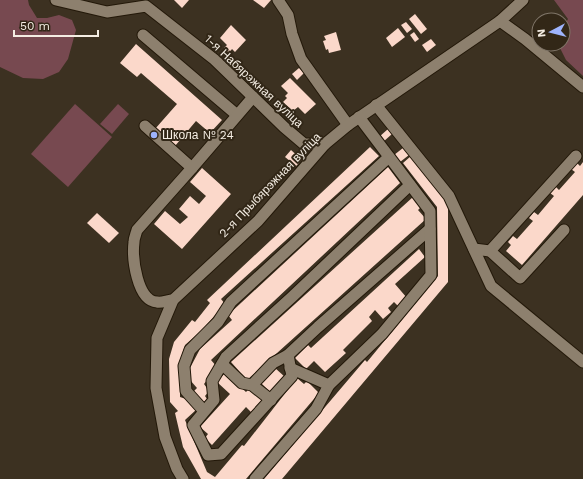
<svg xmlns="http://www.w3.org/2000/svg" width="583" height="479" font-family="'Work Sans',sans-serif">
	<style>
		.green { fill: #774950 }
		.building { fill: #fbd8ca }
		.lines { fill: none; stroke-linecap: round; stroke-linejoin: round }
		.minor-casing { stroke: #231809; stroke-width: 13 }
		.minor { stroke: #8d806e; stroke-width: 11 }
		.poi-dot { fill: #9eb4fd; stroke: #322717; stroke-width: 1.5 }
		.labels { text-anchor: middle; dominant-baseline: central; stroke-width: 4; stroke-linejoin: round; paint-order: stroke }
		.street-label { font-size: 12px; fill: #f4ede3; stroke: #322717 }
		.poi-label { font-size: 12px; fill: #f4ede3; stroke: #322717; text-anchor: start }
	</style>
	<rect width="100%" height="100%" fill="#3c3121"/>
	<!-- green -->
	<g class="green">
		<polygon points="0,0 28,0 29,5 37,18 47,18 59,15 72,20 76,30 68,59 59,72 43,79 23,78 0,67"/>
		<polygon points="554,0 583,0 583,76 566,60 558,44 563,44 563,28 568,19"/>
		<polygon points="75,104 112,137 68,187 31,154"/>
		<polygon points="118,104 129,114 112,134 100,124"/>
	</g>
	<!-- building -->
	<g class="building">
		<polygon points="174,0 189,0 182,8"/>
		<polygon points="253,0 271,0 264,8"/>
		<polygon points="415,14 427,29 421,34 409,19"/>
		<polygon points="406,22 412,29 407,33 401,25"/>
		<polygon points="231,25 246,40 235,52 232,49 229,53 224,48 227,45 220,38"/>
		<polygon points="398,28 405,37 392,47 386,38"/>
		<polygon points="336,32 341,50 329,53 328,49 326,50 323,41 326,40 324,36"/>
		<polygon points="414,32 419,39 415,42 410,35"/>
		<polygon points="431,39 436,45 427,52 422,45"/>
		<polygon points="136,44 222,120 210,133 196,121 175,146 155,129 177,104 141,73 137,77 120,63"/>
		<polygon points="299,68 304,73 297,80 292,74"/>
		<polygon points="290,78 316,104 305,114 298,107 293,111 283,102 287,98 285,96 288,93 281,86"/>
		<polygon points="388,129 392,134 383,142 379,137"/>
		<polygon points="370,147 379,156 221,299 225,304 201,331 185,345 180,361 180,397 189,400 197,409 185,420 207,472 215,477 242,445 244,446 297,378 304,384 307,381 319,393 246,479 201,479 183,447 175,413 178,411 170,402 169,359 174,342 192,320 195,322 210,303 207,300"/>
		<polygon points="403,148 409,155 400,162 394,155"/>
		<polygon points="291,150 302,160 296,166 285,157"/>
		<polygon points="411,156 448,204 448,282 282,479 264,479 365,360 367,362 438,276 437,207 403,163"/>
		<polygon points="583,162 583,195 522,265 506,251 511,245 508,242 513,236 517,239 533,221 529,218 534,212 538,215 554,196 550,193 556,187 559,190 575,172 571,169 577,163 580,166"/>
		<polygon points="388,167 400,183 211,360 217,367 204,384 209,391 205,396 207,399 202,404 192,393 197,388 190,380 190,368 200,349 232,320 228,315"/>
		<polygon points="202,168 231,194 182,249 154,224 165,211 180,224 188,217 179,209 190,196 199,204 206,196 190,182"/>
		<polygon points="413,197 421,207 418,210 426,219 247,380 231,362"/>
		<polygon points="97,213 119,233 109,243 87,223"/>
		<polygon points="419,249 425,257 395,284 407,298 398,306 394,302 388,308 391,312 383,319 375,310 369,317 372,321 343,350 346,353 325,372 314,361 306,369 295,358 308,345 311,348"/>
		<polygon points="275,368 285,377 270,392 260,382"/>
		<polygon points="225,373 246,392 250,388 262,400 251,412 246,407 212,445 205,438 208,434 200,427 230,394 217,382"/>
	</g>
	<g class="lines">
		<defs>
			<g id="minor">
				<polyline points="56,0 107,12 146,6 215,60 284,127 304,144 325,144"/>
				<polyline points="278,0 288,15 292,34 301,59 348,125"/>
				<polyline points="500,21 525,39 583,87"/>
				<polyline points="143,35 237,115"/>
				<polyline points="376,105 449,196 491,286 583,362"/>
				<polyline points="145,126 192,168"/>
				<polyline points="410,185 292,297 226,357 212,381 214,400 193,425 208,455 221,454 292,376 288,355 318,327 430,229"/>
				<polyline points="474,249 490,251 576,156"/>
				<polyline points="490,251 520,278 564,230"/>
				<path d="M173 300C168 300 162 303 157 302 137 301 132 258 134 242 134 238 136 234 137 230L192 168 253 97"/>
				<polyline points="222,364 242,383 252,385 271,400"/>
				<polyline points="290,368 329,385"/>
				<polyline points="252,385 273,363 288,355"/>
				<polyline points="204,411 186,391 184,366 190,350 218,322 231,302 389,157"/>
				<polyline points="183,479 177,469 165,437 156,388 157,338 173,300 258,221 325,144 348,125 500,21 523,0"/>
				<polyline points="255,479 316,409 329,385 382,334 431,275 430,211 359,117"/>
			</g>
		</defs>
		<!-- minor casing -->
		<use href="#minor" class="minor-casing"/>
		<!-- minor -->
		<use href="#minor" class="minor"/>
	</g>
	<!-- markers -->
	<circle class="poi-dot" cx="154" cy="135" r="4"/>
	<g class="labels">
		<!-- street labels -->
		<g class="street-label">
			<text transform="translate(254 81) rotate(43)">1-я Набярэжная вуліца</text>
			<text transform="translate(270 185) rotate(-46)">2-я Прыбярэжная вуліца</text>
		</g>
		<!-- poi labels -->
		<g class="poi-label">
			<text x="162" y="135">Школа № 24</text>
		</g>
	</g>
	<!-- north arrow -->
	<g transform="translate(551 32) rotate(263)"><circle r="19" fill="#322717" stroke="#807669"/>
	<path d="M0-3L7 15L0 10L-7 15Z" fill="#9eb4fd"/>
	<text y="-6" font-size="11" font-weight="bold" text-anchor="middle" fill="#f4ede3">N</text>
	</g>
	<!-- scale -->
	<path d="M14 30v6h84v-6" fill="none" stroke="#f4ede3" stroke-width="2"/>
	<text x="20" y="30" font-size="12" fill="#f4ede3" stroke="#322717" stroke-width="3" paint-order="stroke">50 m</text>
</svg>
